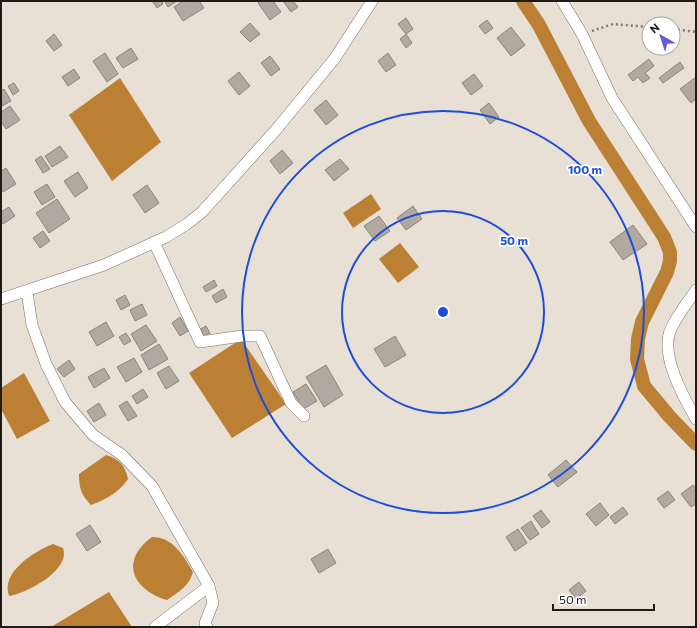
<svg xmlns="http://www.w3.org/2000/svg" width="697" height="628" font-family="Commissioner,sans-serif">
	<style>
		.water { fill: #bb8033 }
		.lines { fill: none; stroke-linecap: round; stroke-linejoin: round }
		.canal { stroke: #bb8033; stroke-width: 14 }
		.building { fill: #b1a99f; stroke: #8d847b }
		.street-casing { stroke: #797168; stroke-width: 12 }
		.path { stroke: #817b74; stroke-width: 2.5; stroke-dasharray: 2 3; stroke-linecap: butt }
		.street { stroke: #fff; stroke-width: 11 }
		.ring { fill: none; stroke: #1d4ed8; stroke-width: 2 }
		.centre { fill: #1d4ed8; stroke: #fff; stroke-width: 2 }
		.ring-label { font-size: 12px; text-anchor: middle; font-weight: bold; fill: #1d4ed8; stroke: #fff; stroke-width: 3.5; stroke-linejoin: round; paint-order: stroke }
	</style>
	<rect width="100%" height="100%" fill="#e8dfd5"/>
	<!-- water -->
	<g class="water">
		<polygon points="120,78 161,142 112,181 69,115"/>
		<polygon points="371,194 381,209 353,228 343,213"/>
		<polygon points="400,243 419,267 398,283 379,259"/>
		<polygon points="241,339 286,404 232,438 189,373"/>
		<polygon points="24,373 50,421 17,439 1,409 1,388"/>
		<path d="M106 455C119 459 125 465 128 479 118 493 107 499 91 505 81 495 79 488 79 474Z"/>
		<path d="M152 537C173 537 183 555 193 572 189 586 179 592 167 600 133 590 119 561 152 537Z"/>
		<path d="M53 544 63 548C71 570 27 593 9 596 0 572 35 551 53 544Z"/>
		<polygon points="109,592 132,627 51,627"/>
	</g>
	<g class="lines">
		<!-- canal -->
		<polyline class="canal" points="523,1 539,25 589,121 664,237 670,252 670,261 667,272 642,322 638,339 637,359 644,386 669,416 696,444"/>
	</g>
	<!-- building -->
	<g class="building">
		<polygon points="152,1 162,1 163,4 157,8"/>
		<polygon points="167,1 177,1 168,7 165,2"/>
		<polygon points="183,1 199,1 204,8 183,21 174,7"/>
		<polygon points="260,1 273,1 281,12 270,20 258,3"/>
		<polygon points="283,1 293,1 298,7 291,12"/>
		<polygon points="406,18 413,29 406,34 398,24"/>
		<polygon points="487,20 493,28 485,34 479,26"/>
		<polygon points="250,23 260,34 250,42 240,32"/>
		<polygon points="511,27 525,45 511,56 497,38"/>
		<polygon points="54,34 62,45 54,51 46,41"/>
		<polygon points="406,34 412,43 406,48 400,39"/>
		<polygon points="131,48 138,59 123,68 116,58"/>
		<polygon points="105,53 118,74 107,82 93,61"/>
		<polygon points="388,53 396,65 386,72 378,61"/>
		<polygon points="270,56 280,69 271,76 261,63"/>
		<polygon points="649,59 654,66 645,73 650,78 643,83 638,77 633,81 628,75"/>
		<polygon points="680,62 684,68 663,83 659,78"/>
		<polygon points="74,69 80,78 68,86 62,77"/>
		<polygon points="239,72 250,86 239,95 228,81"/>
		<polygon points="474,74 483,86 471,95 462,83"/>
		<polygon points="696,77 696,99 691,103 680,89"/>
		<polygon points="14,83 19,91 13,95 8,86"/>
		<polygon points="4,89 11,101 2,106 1,91"/>
		<polygon points="326,100 338,115 326,125 314,110"/>
		<polygon points="489,103 499,117 490,124 480,110"/>
		<polygon points="10,106 20,120 6,129 1,121 1,112"/>
		<polygon points="60,146 68,157 52,167 45,156"/>
		<polygon points="282,150 293,163 280,174 270,161"/>
		<polygon points="41,156 50,169 43,173 35,160"/>
		<polygon points="340,159 349,169 334,181 325,170"/>
		<polygon points="6,168 16,184 3,192 1,188 1,171"/>
		<polygon points="78,172 88,188 75,197 64,181"/>
		<polygon points="47,184 55,197 42,205 34,192"/>
		<polygon points="147,185 159,203 145,213 133,195"/>
		<polygon points="57,199 70,219 49,233 36,213"/>
		<polygon points="413,206 422,219 406,230 397,218"/>
		<polygon points="9,207 15,216 3,224 1,220 1,212"/>
		<polygon points="379,216 390,231 375,241 364,226"/>
		<polygon points="633,225 647,244 623,260 610,242"/>
		<polygon points="43,231 50,241 40,248 33,238"/>
		<polygon points="214,280 217,286 206,292 203,287"/>
		<polygon points="223,289 227,297 216,303 212,296"/>
		<polygon points="125,295 130,305 121,310 116,300"/>
		<polygon points="142,304 147,315 135,321 130,310"/>
		<polygon points="180,317 188,331 180,336 172,323"/>
		<polygon points="106,322 114,336 97,346 89,332"/>
		<polygon points="146,325 157,341 141,351 131,334"/>
		<polygon points="206,326 210,333 204,337 199,330"/>
		<polygon points="126,333 131,341 124,345 119,337"/>
		<polygon points="395,336 406,355 385,367 374,349"/>
		<polygon points="159,344 168,359 149,370 141,355"/>
		<polygon points="134,358 142,372 126,382 117,367"/>
		<polygon points="69,360 75,369 64,377 57,369"/>
		<polygon points="326,365 343,395 324,407 306,377"/>
		<polygon points="169,366 179,381 166,389 157,373"/>
		<polygon points="104,368 110,378 94,388 88,377"/>
		<polygon points="306,384 317,401 303,409 293,392"/>
		<polygon points="143,389 148,397 137,404 132,396"/>
		<polygon points="127,401 137,416 128,421 119,406"/>
		<polygon points="99,403 106,415 94,422 87,411"/>
		<polygon points="566,460 577,472 558,487 548,475"/>
		<polygon points="693,485 696,489 696,504 691,507 681,494"/>
		<polygon points="668,491 675,500 664,508 657,499"/>
		<polygon points="600,503 609,515 596,526 586,514"/>
		<polygon points="623,507 628,514 615,524 610,517"/>
		<polygon points="541,510 550,522 542,528 533,516"/>
		<polygon points="531,521 539,534 530,540 521,528"/>
		<polygon points="90,525 101,542 87,551 76,534"/>
		<polygon points="518,529 527,543 515,551 506,537"/>
		<polygon points="328,549 336,563 319,573 311,559"/>
		<polygon points="579,582 586,591 576,599 569,590"/>
	</g>
	<g class="lines">
		<defs>
			<g id="street">
				<polyline points="562,1 582,34 612,98 696,227"/>
				<polyline points="154,242 200,342 242,336 260,336 291,403 304,416"/>
				<path d="M696 290C688 302 677 315 671 329 659 354 684 398 696 419"/>
				<polyline points="27,292 32,325 46,364 65,402 93,435 122,455 152,486 209,586 213,603 205,623 207,627"/>
				<polyline points="1,299 104,265 166,237 187,224 202,212 275,131 335,58 372,1"/>
				<polyline points="155,627 209,586"/>
			</g>
		</defs>
		<!-- street casing -->
		<use href="#street" class="street-casing"/>
		<!-- path -->
		<g class="path">
			<polyline points="673,29 696,32"/>
			<polyline points="592,31 613,24 649,27"/>
		</g>
		<!-- street -->
		<use href="#street" class="street"/>
	</g>
	<!-- distance rings -->
	<g class="ring">
		<circle cx="443" cy="312" r="101"/>
		<circle cx="443" cy="312" r="201"/>
	</g>
	<circle cx="443" cy="312" r="6" class="centre"/>
	<g class="ring-label">
		<text x="585" y="174">100 m</text>
		<text x="514" y="245">50 m</text>
	</g>
	<!-- border -->
	<rect width="697" height="628" fill="none" stroke="#1f1c18" stroke-width="4"/>
	<!-- north arrow -->
	<g transform="translate(661 36) rotate(321)"><circle r="19" fill="#ffffff" stroke="#a5a4a3"/>
	<path d="M0-3L7 15L0 10L-7 15Z" fill="#625ed6"/>
	<text y="-6" font-size="11" font-weight="bold" text-anchor="middle" fill="#1f1c18">N</text>
	</g>
	<!-- scale -->
	<path d="M553 604v6h101v-6" fill="none" stroke="#1f1c18" stroke-width="2"/>
	<text x="559" y="604" font-size="12" fill="#1f1c18" stroke="#ffffff" stroke-width="3" paint-order="stroke">50 m</text>
</svg>
